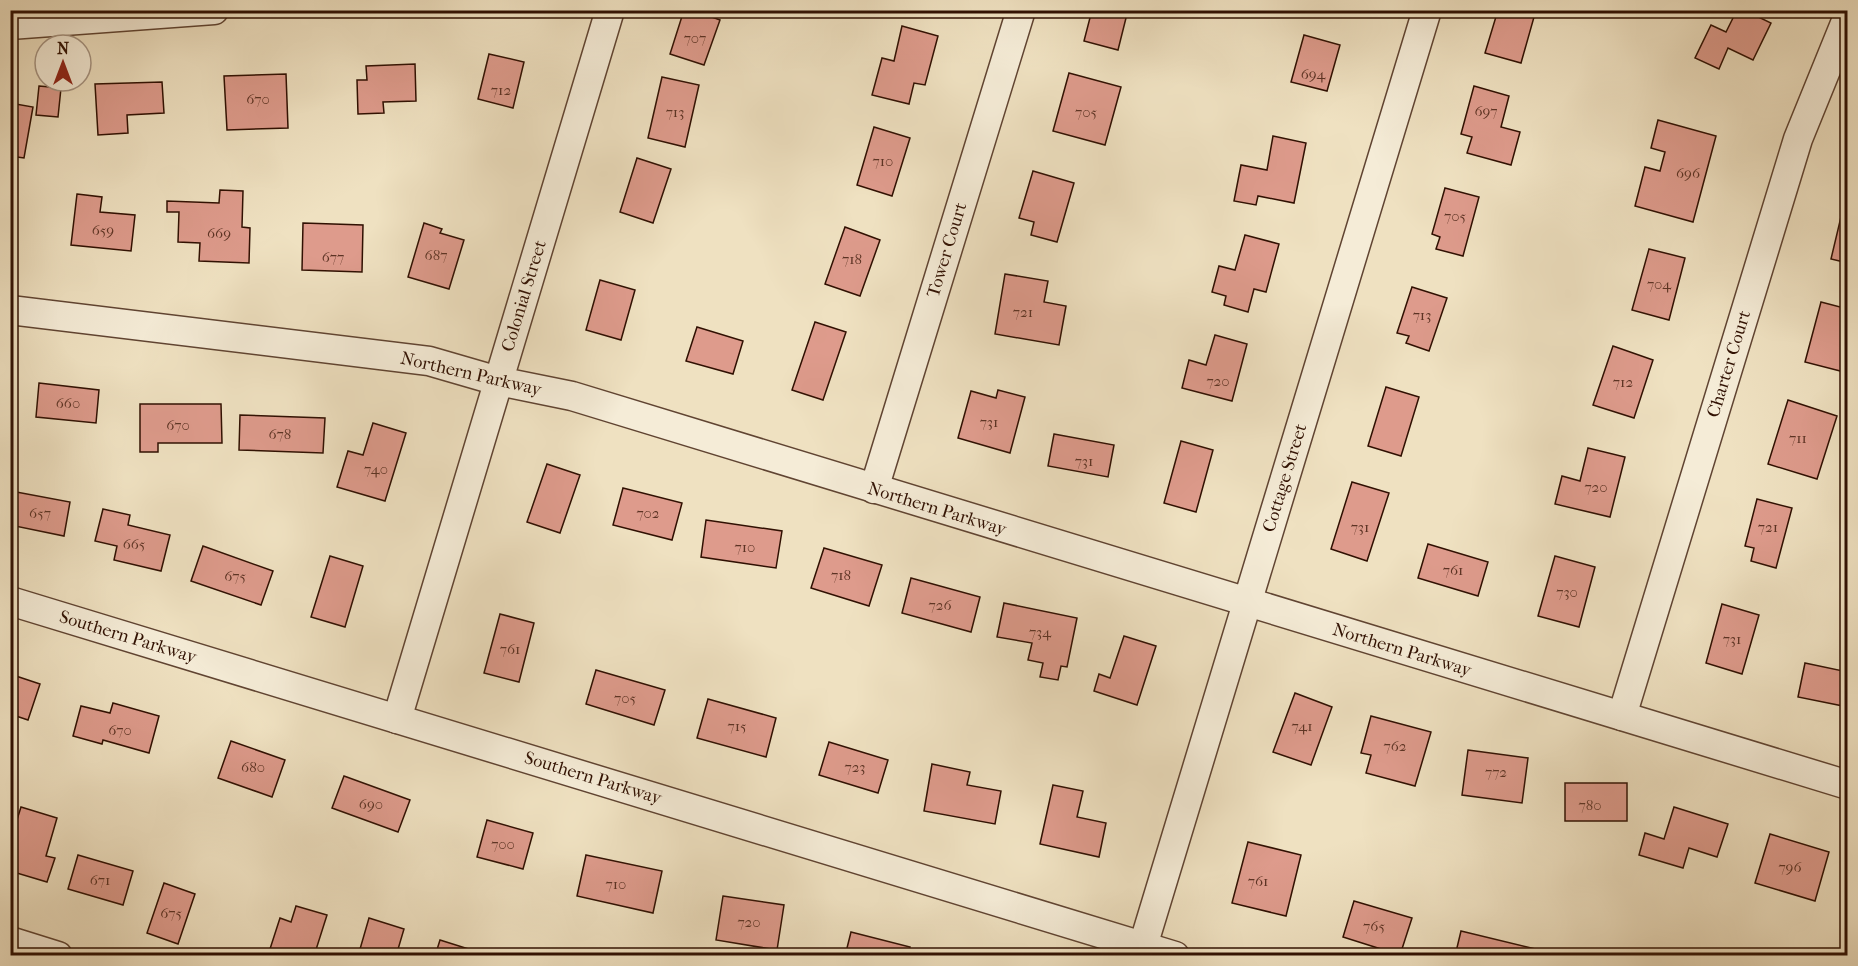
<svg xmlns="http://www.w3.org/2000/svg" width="1858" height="966" font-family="'IM FELL French Canon',serif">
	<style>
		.building { fill: #de9b8c; stroke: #301002; stroke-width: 1.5 }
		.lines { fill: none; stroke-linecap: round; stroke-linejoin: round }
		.minor-casing { stroke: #604432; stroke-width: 31 }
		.minor { stroke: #f5ecd7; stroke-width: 28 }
		.labels { text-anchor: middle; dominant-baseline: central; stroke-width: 5; stroke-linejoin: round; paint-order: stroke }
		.number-label { font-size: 15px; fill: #5c3324 }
		.street-label { font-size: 18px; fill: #301002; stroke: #f5ecd7 }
	</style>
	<rect width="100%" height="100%" fill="#efe1c1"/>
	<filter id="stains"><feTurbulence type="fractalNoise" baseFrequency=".00333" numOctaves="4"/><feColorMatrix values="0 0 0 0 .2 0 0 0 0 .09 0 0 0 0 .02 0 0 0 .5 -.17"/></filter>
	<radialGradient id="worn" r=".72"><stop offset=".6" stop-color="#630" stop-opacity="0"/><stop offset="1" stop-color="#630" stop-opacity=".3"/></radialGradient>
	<!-- building -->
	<g class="building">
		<polygon points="684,10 693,10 720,20 704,65 670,54"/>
		<polygon points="1092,10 1128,10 1118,50 1084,41"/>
		<polygon points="1498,10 1536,10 1521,63 1485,53"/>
		<polygon points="1737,10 1744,10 1771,23 1753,60 1728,48 1719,69 1695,58 1711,25 1726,32"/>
		<polygon points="902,26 938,36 925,85 914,83 909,104 872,95 882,58 894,61"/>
		<polygon points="1304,35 1340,45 1327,91 1291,82"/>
		<polygon points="489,54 524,62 513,108 478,99"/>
		<polygon points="415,64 416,101 383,102 384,113 358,114 357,80 367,80 366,66"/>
		<polygon points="1069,73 1121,87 1105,145 1053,131"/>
		<polygon points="286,74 288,128 227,130 224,76"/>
		<polygon points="662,77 699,85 685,147 648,138"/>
		<polygon points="162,82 164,113 127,115 128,133 98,135 95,84"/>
		<polygon points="39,86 61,88 58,117 36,115"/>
		<polygon points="1474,86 1509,96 1501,127 1520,132 1511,165 1467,153 1472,137 1461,134"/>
		<polygon points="10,103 33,107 24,158 10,156"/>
		<polygon points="1658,120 1716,136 1693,222 1635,206 1645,167 1660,171 1665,152 1651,148"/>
		<polygon points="874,127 910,138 892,196 857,185"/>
		<polygon points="1273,136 1306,143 1294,203 1258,196 1256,205 1234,201 1241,165 1267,170"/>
		<polygon points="637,158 671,169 653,223 620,212"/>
		<polygon points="1033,171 1074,183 1057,242 1031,235 1034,222 1019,218"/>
		<polygon points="1445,188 1479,197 1463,256 1436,249 1440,237 1432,234"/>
		<polygon points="220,190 243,191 242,227 250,228 249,263 199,261 200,243 178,242 179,212 167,212 167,201 219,203"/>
		<polygon points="77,194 102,197 100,212 135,215 131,251 71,245"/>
		<polygon points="1845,200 1848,201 1848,263 1831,259"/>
		<polygon points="303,223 363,225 362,272 302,270"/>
		<polygon points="424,223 442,229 440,233 464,240 449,289 408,277"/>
		<polygon points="845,227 880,240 860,296 825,284"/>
		<polygon points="1245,235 1279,244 1266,292 1254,289 1248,312 1224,305 1226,296 1212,292 1219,266 1235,270"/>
		<polygon points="1649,249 1685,258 1669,320 1632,310"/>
		<polygon points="1005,274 1048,281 1044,302 1066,306 1059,345 995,334"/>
		<polygon points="600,280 635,290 621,340 586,330"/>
		<polygon points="1412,287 1447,298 1429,351 1406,343 1409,336 1397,333"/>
		<polygon points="1821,302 1848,309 1848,373 1805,362"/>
		<polygon points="815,322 846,332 823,400 792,390"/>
		<polygon points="697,327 743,341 733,374 686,361"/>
		<polygon points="1215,335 1247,344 1232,401 1182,388 1189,360 1206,365"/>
		<polygon points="1613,346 1653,360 1634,418 1593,405"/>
		<polygon points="39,383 99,390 96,423 36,417"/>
		<polygon points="1386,387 1419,397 1401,456 1368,446"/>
		<polygon points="998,390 1025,397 1010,453 958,438 971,391 996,398"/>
		<polygon points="1788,400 1837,416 1817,479 1768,464"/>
		<polygon points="140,404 221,404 222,443 158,443 158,452 140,452"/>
		<polygon points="240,415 325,418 323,453 239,450"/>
		<polygon points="373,423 406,433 385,501 337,487 348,451 363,455"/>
		<polygon points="1054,434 1114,445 1108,477 1048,466"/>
		<polygon points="1181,441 1213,450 1196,512 1164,503"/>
		<polygon points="1588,448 1625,457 1610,517 1555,504 1562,476 1580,481"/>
		<polygon points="547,464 580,475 560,533 527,522"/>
		<polygon points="1352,482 1389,493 1367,561 1331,549"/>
		<polygon points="623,488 682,503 672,540 613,525"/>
		<polygon points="11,491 70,502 64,536 10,525"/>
		<polygon points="1757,499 1792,508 1776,568 1751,561 1754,548 1745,546"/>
		<polygon points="103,509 130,515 128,525 170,535 161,571 114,560 117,546 95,541"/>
		<polygon points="706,520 782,531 776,568 701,557"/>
		<polygon points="1428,544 1488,562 1478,596 1418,578"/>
		<polygon points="203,546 273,571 261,605 191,581"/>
		<polygon points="824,548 882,565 869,606 811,588"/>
		<polygon points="330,556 363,566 345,627 311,617"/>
		<polygon points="1555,556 1595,567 1579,627 1538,616"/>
		<polygon points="911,578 980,597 971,632 902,613"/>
		<polygon points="1004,603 1077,618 1067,667 1061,666 1058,680 1040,677 1043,663 1028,660 1032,643 997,637"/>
		<polygon points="1722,604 1759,615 1742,674 1706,663"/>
		<polygon points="500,614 534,623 519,682 484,673"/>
		<polygon points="1124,636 1156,646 1137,705 1094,691 1099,674 1110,678"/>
		<polygon points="1805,663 1848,672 1848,707 1798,697"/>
		<polygon points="596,670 665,690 654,725 586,704"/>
		<polygon points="10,674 40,684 28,720 10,714"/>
		<polygon points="1295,693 1332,707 1311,765 1273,752"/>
		<polygon points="708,699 776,718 766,757 697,738"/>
		<polygon points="113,703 159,716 149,753 103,740 102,744 73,736 81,706 110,713"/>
		<polygon points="1371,716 1431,732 1415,786 1366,773 1371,755 1361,753"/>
		<polygon points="231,741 285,760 272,797 218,778"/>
		<polygon points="829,742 888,760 878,793 819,775"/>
		<polygon points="1468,750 1528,758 1522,803 1462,795"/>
		<polygon points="932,764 970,772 967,785 1001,791 995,824 924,811"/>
		<polygon points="344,776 410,800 398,832 332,808"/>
		<rect x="1565" y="783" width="62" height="38"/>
		<polygon points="1053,785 1083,791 1077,817 1106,823 1099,857 1040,844"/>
		<polygon points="21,807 57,818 46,856 55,858 47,882 10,871 10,842"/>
		<polygon points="1674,807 1728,824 1717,857 1689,848 1683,868 1639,855 1645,833 1664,839"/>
		<polygon points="487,820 533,833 523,869 477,857"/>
		<polygon points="1770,834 1829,852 1815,901 1755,883"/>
		<polygon points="1248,842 1301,855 1286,916 1232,903"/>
		<polygon points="78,855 133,871 123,905 68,889"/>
		<polygon points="586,855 662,871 653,913 577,896"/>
		<polygon points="164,883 195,894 178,944 147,933"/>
		<polygon points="723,896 784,905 777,950 716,940"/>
		<polygon points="1354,901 1412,918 1400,955 1343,937"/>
		<polygon points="296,906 327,915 314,956 280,956 269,952 280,918 291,922"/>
		<polygon points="369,918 404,929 396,956 358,956"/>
		<polygon points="1461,931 1544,951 1543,956 1455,956"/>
		<polygon points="851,932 910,947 907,956 845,956"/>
		<polygon points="440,940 475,951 474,956 435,956"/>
	</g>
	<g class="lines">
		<defs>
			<g id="minor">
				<polyline points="10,25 214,10"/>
				<polyline points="10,310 429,361 498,381 572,396 1848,785"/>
				<polyline points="874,489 1021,10"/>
				<polyline points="10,601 1175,956"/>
				<polyline points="1622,716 1798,139 1848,16"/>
				<polyline points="397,719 610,10"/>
				<polyline points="10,941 58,956"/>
				<polyline points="1143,946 1427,10"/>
			</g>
		</defs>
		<!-- minor casing -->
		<use href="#minor" class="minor-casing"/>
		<!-- minor -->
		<use href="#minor" class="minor"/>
	</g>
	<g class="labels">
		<!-- number labels -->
		<g class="number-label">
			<text x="695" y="38">707</text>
			<text x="1313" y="74">694</text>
			<text x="501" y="90">712</text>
			<text x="258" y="99">670</text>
			<text x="1486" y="111">697</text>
			<text x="675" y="112">713</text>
			<text x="1086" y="112">705</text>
			<text x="883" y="161">710</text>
			<text x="1688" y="173">696</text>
			<text x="1455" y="216">705</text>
			<text x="103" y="230">659</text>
			<text x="219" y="233">669</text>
			<text x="436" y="255">687</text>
			<text x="333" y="257">677</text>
			<text x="852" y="259">718</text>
			<text x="1659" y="284">704</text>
			<text x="1023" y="312">721</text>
			<text x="1422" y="315">713</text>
			<text x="1218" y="381">720</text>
			<text x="1623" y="382">712</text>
			<text x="68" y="403">660</text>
			<text x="989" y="422">731</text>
			<text x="178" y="425">670</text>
			<text x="280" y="434">678</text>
			<text x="1798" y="438">711</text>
			<text x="1084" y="461">731</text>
			<text x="376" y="469">740</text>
			<text x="1596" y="487">720</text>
			<text x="40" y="513">657</text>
			<text x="648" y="513">702</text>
			<text x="1360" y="527">731</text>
			<text x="1768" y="527">721</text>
			<text x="134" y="544">665</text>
			<text x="745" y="547">710</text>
			<text x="1453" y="570">761</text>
			<text x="841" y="575">718</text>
			<text x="235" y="576">675</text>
			<text x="1567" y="592">730</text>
			<text x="940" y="605">726</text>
			<text x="1040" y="632">734</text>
			<text x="1732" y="639">731</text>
			<text x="510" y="649">761</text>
			<text x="625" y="698">705</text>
			<text x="737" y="726">715</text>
			<text x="1302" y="726">741</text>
			<text x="120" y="730">670</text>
			<text x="1395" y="746">762</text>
			<text x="253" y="767">680</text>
			<text x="855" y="767">723</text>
			<text x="1496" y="772">772</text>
			<text x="371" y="804">690</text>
			<text x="1590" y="805">780</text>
			<text x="503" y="844">700</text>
			<text x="1790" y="867">796</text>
			<text x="100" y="880">671</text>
			<text x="1258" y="881">761</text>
			<text x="616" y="884">710</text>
			<text x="171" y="913">675</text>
			<text x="749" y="922">720</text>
			<text x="1374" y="926">765</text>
		</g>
		<!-- street labels -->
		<g class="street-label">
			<text transform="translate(947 250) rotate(-73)">Tower Court</text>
			<text transform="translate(524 296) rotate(-73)">Colonial Street</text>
			<text transform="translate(1729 364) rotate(-73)">Charter Court</text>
			<text transform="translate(471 374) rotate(13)">Northern Parkway</text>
			<text transform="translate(1285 478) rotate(-73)">Cottage Street</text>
			<text transform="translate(937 509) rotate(17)">Northern Parkway</text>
			<text transform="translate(128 637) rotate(17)">Southern Parkway</text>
			<text transform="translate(1402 650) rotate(17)">Northern Parkway</text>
			<text transform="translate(593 778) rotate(17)">Southern Parkway</text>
		</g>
	</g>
	<!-- margin -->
	<rect width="1858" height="966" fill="none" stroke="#efe1c1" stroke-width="36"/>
	<rect x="12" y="12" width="1834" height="942" fill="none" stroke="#301002" stroke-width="3"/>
	<rect x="18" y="18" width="1822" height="930" fill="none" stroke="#301002" stroke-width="1.5"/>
	<!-- north arrow -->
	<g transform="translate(63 63)"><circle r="28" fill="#f5ecd7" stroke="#a69482" stroke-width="1.5"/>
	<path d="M0-4.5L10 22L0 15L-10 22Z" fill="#8f2418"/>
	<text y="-9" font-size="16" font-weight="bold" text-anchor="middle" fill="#301002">N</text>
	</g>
	<rect width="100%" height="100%" filter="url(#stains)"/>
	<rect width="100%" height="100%" fill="url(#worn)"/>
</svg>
